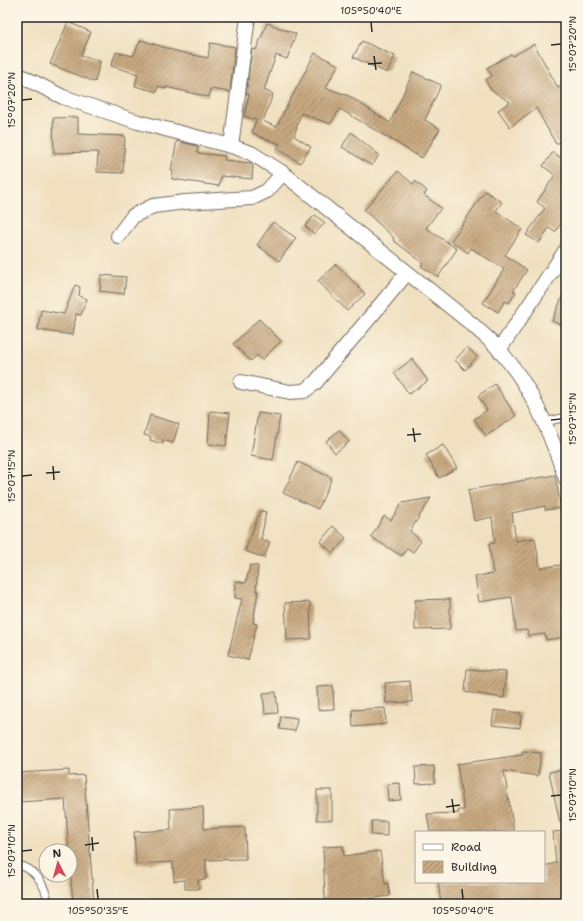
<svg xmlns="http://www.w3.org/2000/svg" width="583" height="921" font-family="'Shantell Sans',sans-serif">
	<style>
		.building { fill: url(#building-hatch) }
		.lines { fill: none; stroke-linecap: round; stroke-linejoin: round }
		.service-casing { stroke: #706a5f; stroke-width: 9 }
		.minor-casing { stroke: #706a5f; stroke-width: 16 }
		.service { stroke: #fff; stroke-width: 7 }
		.minor { stroke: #fff; stroke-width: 14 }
		.ticks { fill: none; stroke: #2b2b2b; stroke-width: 1.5 }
		.neatline { fill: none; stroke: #2b2b2b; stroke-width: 1.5 }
		.ticks-label { font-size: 10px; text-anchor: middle; fill: #2b2b2b }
	</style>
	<defs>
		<pattern id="building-hatch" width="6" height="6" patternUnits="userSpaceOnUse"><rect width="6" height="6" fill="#c7a880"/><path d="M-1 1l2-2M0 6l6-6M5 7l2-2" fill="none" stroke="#a28969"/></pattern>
	</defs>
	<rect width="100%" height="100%" fill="#fcf5e5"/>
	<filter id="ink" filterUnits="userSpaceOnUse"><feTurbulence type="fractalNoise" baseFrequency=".025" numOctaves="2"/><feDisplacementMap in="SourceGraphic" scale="8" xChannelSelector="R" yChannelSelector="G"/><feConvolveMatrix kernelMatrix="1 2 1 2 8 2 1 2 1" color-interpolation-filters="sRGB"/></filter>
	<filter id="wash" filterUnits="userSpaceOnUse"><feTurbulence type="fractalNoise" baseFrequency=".012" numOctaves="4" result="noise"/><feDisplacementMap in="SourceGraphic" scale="16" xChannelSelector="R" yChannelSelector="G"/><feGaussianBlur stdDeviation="0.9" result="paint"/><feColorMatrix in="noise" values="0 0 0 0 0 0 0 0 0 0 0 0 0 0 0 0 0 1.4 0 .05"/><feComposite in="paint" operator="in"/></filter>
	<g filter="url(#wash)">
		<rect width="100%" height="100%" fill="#f0e0c0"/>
		<g id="blocks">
			<!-- building -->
			<g class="building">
				<polygon points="68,22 91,32 81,56 100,61 95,82 50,64"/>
				<polygon points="267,23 296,34 287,59 276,55 264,90 273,94 263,121 276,127 315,53 338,65 326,88 349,96 390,123 413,72 441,85 425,120 440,129 422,158 340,109 330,124 301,113 294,136 311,147 300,163 277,148 280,144 260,137 252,132 256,120 244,116 249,94 246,94 252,49 256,50"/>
				<polygon points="141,40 179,52 208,58 210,43 235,47 230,92 210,89 209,97 166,87 166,89 158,86 157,92 135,86 138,74 111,66 116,52 133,56"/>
				<polygon points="362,41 395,56 387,73 353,57"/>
				<polygon points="534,44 558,88 566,83 566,139 556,144 536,108 510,127 498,110 510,102 491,90 485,80 492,76 487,68 511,54 513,56"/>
				<polygon points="78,117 78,134 125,136 123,173 97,172 98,152 54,153 53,118"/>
				<polygon points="351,132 379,155 372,166 342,147"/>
				<polygon points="177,141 198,146 197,153 225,156 224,160 251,163 253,165 252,179 221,176 219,186 172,179 173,171 171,170"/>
				<polygon points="553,152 565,161 566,160 566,216 555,232 549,228 539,243 526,235 545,208 537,202 555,175 543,166"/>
				<polygon points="398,171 413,184 415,181 427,191 424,195 441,208 426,228 457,249 438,277 421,266 423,263 393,240 394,238 364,210"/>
				<polygon points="485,191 502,202 496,211 522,229 505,255 527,270 513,291 516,292 509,303 505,301 498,312 483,303 504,269 471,248 468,253 451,241"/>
				<polygon points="315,215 325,223 314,234 305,226"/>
				<polygon points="273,222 296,238 279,261 257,245"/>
				<polygon points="336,264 365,294 347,311 318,281"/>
				<polygon points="101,275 126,277 124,294 100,291"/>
				<polygon points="75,285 80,287 79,296 87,299 81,315 76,314 73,335 38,330 41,310 64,314"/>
				<polygon points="566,288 566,327 552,321"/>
				<polygon points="259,319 281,341 262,360 257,355 251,361 233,344"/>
				<polygon points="467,347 477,357 465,370 455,360"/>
				<polygon points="412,359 428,381 409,394 394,373"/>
				<polygon points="495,384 516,416 486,436 474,419 487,410 478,396"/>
				<polygon points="210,411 230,413 226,446 208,444"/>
				<polygon points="258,413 280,416 273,460 251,456"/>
				<polygon points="150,415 179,424 173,443 163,440 162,444 150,440 151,437 144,435"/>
				<polygon points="339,430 349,442 335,453 326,441"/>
				<polygon points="443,445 457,468 439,478 426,455"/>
				<polygon points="298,462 332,478 318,509 283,493"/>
				<polygon points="555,475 561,508 545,510 545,506 512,513 516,541 535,538 540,568 566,564 566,637 546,640 545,634 528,636 527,630 516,631 512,597 479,602 475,576 493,574 489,544 495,543 492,517 474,521 468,490"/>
				<polygon points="431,498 410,531 421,541 413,552 407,548 402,556 371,537 384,516 391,520 402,503"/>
				<polygon points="260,511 266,512 261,540 270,542 264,558 245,551"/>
				<polygon points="333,526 346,538 333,553 320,542"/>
				<polygon points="250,565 258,566 256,591 258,591 253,623 257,624 248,660 228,655 242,599 235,598 236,581 246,583"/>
				<polygon points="450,599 450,629 415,630 415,600"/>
				<polygon points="310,602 311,639 287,640 285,603"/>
				<polygon points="467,669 506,672 504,698 465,692"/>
				<polygon points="410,681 412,702 386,703 385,683"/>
				<polygon points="333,686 334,709 318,710 317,687"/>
				<polygon points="276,692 278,713 265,714 263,693"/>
				<polygon points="385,708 386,724 353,727 352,710"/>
				<polygon points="494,710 521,713 520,728 492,725"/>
				<polygon points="281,716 297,718 295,731 279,729"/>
				<polygon points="522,751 541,753 538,776 504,771 514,832 430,832 427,814 459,813 458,810 464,810 457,764 522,755"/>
				<polygon points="434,766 435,783 416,784 415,767"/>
				<polygon points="566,769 566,822 560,823 549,772"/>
				<polygon points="69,770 69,776 84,775 94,904 73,904 65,799 19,802 17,773"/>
				<polygon points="400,783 401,800 388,801 387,784"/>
				<rect x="317" y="790" width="15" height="30"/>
				<polygon points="203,807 204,829 245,827 246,859 206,860 206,879 198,880 199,889 185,889 185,880 174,881 173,862 136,864 134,832 171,830 170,809"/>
				<polygon points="372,821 387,821 387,836 371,835"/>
				<polygon points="566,831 566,904 441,904 438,882 544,882 544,866 556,863 553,832"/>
				<polygon points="343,846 344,856 380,851 385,884 388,883 390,896 358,900 358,904 327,904 327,899 325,899 323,847"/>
			</g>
		</g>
	</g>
	<g filter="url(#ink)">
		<use href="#blocks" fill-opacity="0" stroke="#706a5f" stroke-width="1"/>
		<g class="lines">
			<defs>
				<g id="service">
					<polyline points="545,422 566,417"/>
					<path d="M17 865C37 868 45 886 49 904"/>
				</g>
				<g id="minor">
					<path d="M17 74 63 97 138 122 231 146 251 153 283 173 473 325C482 334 492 341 500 351 533 388 550 433 566 479"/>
					<polyline points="231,146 248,17"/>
					<polyline points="118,236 133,216 153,206 185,202 252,198 267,191 283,173"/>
					<polyline points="499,350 566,250"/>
					<polyline points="241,382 290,392 304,391 315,383 407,273"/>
				</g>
			</defs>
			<!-- service casing -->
			<use href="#service" class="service-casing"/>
			<!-- minor casing -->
			<use href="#minor" class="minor-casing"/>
			<!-- service -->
			<use href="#service" class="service"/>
			<!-- minor -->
			<use href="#minor" class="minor"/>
		</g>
	</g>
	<!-- ticks -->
	<path class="ticks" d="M371 22 372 32M551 45 561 44M374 56 376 70M368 64 382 63M22 100 32 99M551 420 561 419M413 428 415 442M407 435 421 434M53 466 54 480M46 473 60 472M22 476 32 475M551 796 561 795M452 799 454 813M446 807 460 805M92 837 93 851M85 845 99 843M22 851 32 850M97 889 98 899M462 889 463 899"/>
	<!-- margin -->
	<rect width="583" height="921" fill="none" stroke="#fcf5e5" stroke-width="44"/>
	<!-- legend -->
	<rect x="415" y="831" width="130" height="52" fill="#fcf5e5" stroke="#a8a49b"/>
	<rect x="423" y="844" width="20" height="6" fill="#ffffff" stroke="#a8a49b"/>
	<text x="451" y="851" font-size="12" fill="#2b2b2b">Road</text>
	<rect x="423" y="861" width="20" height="12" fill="url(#building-hatch)" stroke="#a8a49b"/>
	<text x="451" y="871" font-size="12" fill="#2b2b2b">Building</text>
	<!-- north arrow -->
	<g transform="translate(58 863) rotate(354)"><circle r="19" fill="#fcf5e5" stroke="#a8a49b"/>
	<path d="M0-3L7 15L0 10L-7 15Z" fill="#d1495b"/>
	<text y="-6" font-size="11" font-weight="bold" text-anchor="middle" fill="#2b2b2b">N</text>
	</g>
	<rect x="22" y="22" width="539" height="877" class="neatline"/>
	<g class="ticks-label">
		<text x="371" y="14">105°50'40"E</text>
		<text transform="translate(572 44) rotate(-90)" y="4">15°07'20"N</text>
		<text transform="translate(11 100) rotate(-90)" y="4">15°07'20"N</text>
		<text transform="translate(572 419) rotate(-90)" y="4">15°07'15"N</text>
		<text transform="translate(11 476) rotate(-90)" y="4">15°07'15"N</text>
		<text transform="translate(572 795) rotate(-90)" y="4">15°07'10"N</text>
		<text transform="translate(11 851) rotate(-90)" y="4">15°07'10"N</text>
		<text x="98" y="914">105°50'35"E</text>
		<text x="463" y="914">105°50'40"E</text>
	</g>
</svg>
